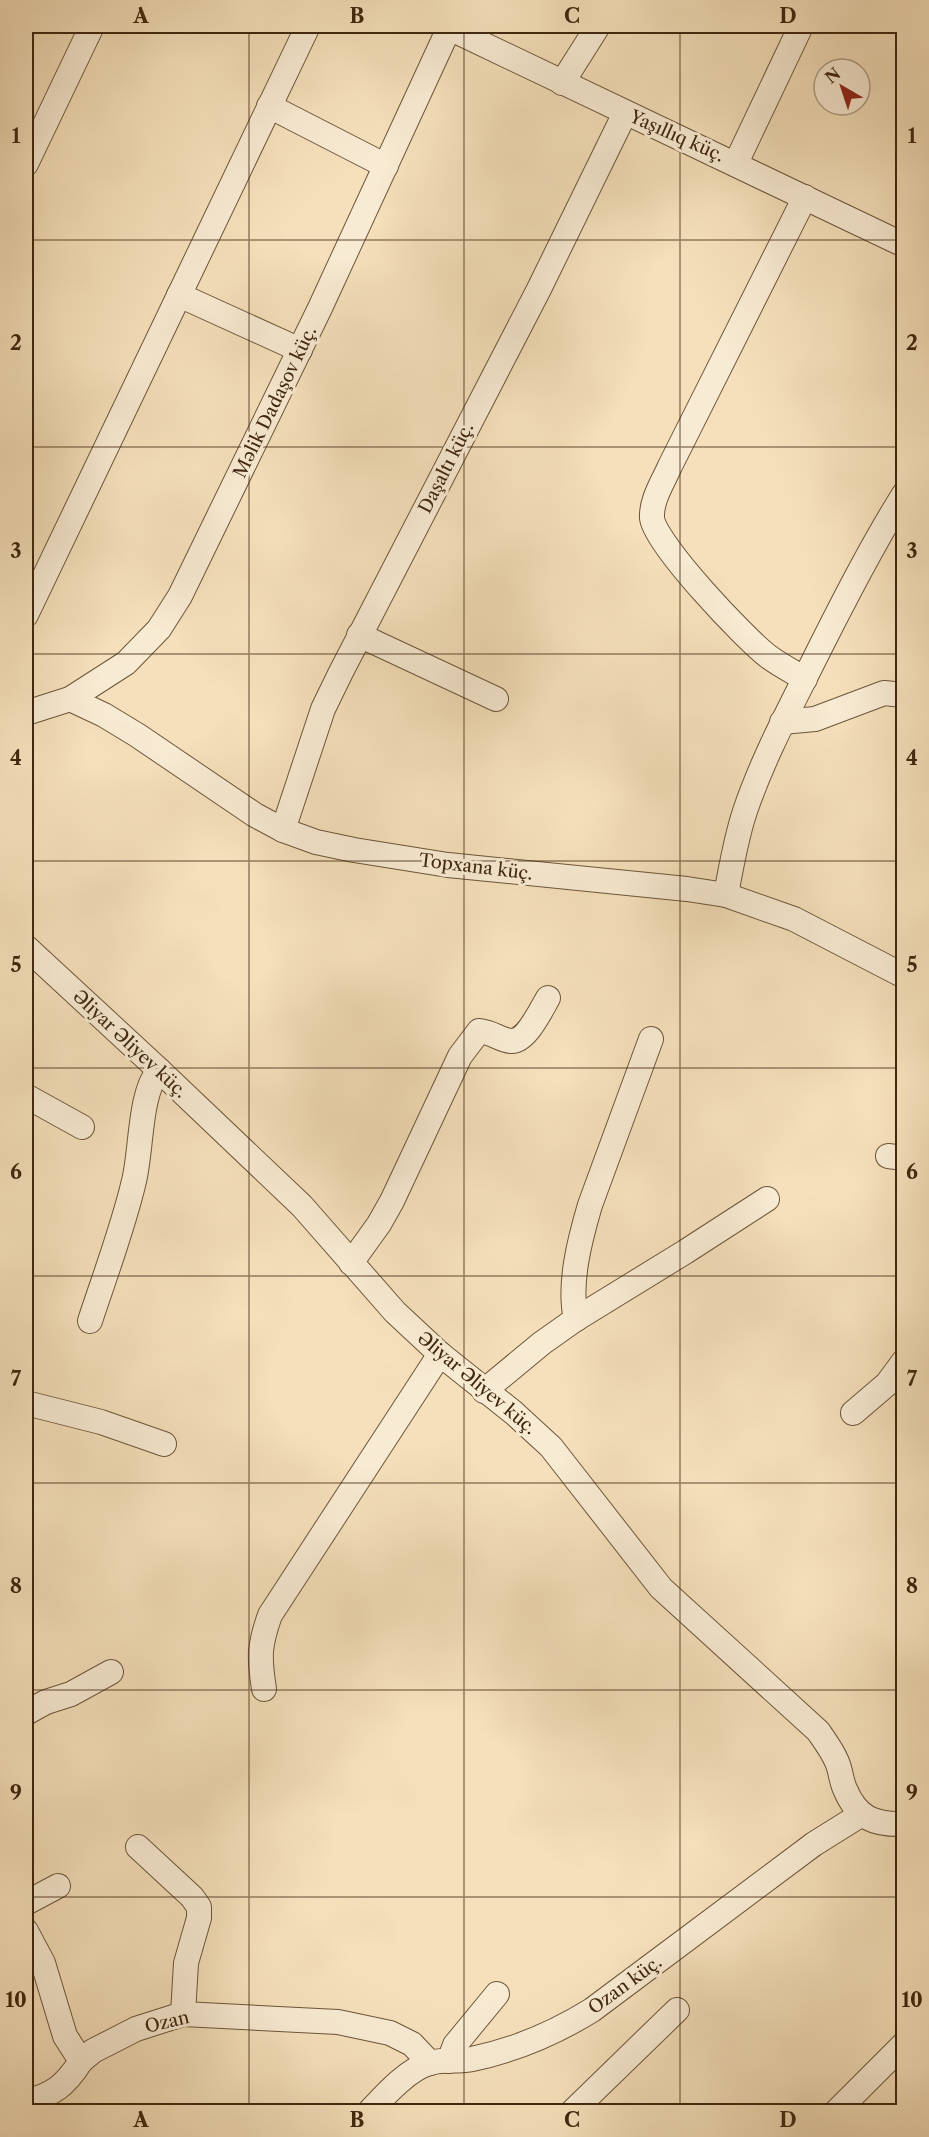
<svg xmlns="http://www.w3.org/2000/svg" width="929" height="2137" font-family="'Libre Caslon Text',serif">
	<style>
		.lines { fill: none; stroke-linecap: round; stroke-linejoin: round }
		.minor-casing { stroke: #6c5539; stroke-width: 26 }
		.minor { stroke: #f8ebd3; stroke-width: 24 }
		.grid { fill: none; stroke: #3f270e; stroke-width: 1.5; stroke-opacity: 0.55 }
		.labels { text-anchor: middle; dominant-baseline: central; stroke-width: 6; stroke-linejoin: round; paint-order: stroke }
		.street-label { font-size: 18px; fill: #3f270e; stroke: #f8ebd3 }
		.neatline { fill: none; stroke: #3f270e; stroke-width: 2 }
		.grid-label { font-size: 20px; text-anchor: middle; font-weight: bold; fill: #3f270e }
	</style>
	<rect width="100%" height="100%" fill="#f5e0bb"/>
	<filter id="stains"><feTurbulence type="fractalNoise" baseFrequency=".00333" numOctaves="4"/><feColorMatrix values="0 0 0 0 .2 0 0 0 0 .09 0 0 0 0 .02 0 0 0 .5 -.17"/></filter>
	<radialGradient id="worn" r=".72"><stop offset=".6" stop-color="#630" stop-opacity="0"/><stop offset="1" stop-color="#630" stop-opacity=".3"/></radialGradient>
	<g class="lines">
		<defs>
			<g id="minor">
				<path d="M449 28C600 101 753 172 904 245"/>
				<polyline points="562,83 598,26"/>
				<polyline points="269,106 386,166"/>
				<polyline points="736,163 801,26"/>
				<polyline points="26,164 92,26"/>
				<polyline points="179,295 300,350"/>
				<polyline points="26,615 308,26"/>
				<polyline points="359,635 496,699"/>
				<path d="M805 679C793 672 780 665 769 657 746 640 655 544 652 518 651 500 663 482 670 466L805 197"/>
				<polyline points="70,699 104,715 137,735 255,815 283,830 316,842 354,850 448,865 687,889 726,895 794,919 904,976"/>
				<polyline points="26,713 70,699 126,663 159,629 180,596 320,308 450,26"/>
				<polyline points="782,722 815,719 884,693 904,695"/>
				<polyline points="283,830 323,709 340,674 539,289 625,113"/>
				<path d="M726 895C731 867 736 838 745 811 763 758 790 708 815 658 843 602 871 547 904 494"/>
				<path d="M26 947 159 1070 302 1206 395 1312 440 1354 514 1413 551 1447 661 1588 818 1731C825 1741 832 1750 837 1762 841 1771 841 1781 845 1789 857 1818 874 1825 904 1824"/>
				<polyline points="26,1096 82,1127"/>
				<polyline points="888,1156 904,1158"/>
				<path d="M351 1263 379 1224 392 1201 460 1056 479 1031C492 1032 500 1040 511 1041 526 1042 541 1010 548 998"/>
				<path d="M576 1319C568 1284 580 1239 590 1205L651 1039"/>
				<path d="M90 1321C105 1275 123 1228 134 1181 142 1148 139 1094 159 1070"/>
				<polyline points="484,1391 542,1343 576,1319 685,1252 767,1199"/>
				<polyline points="26,1403 101,1422 164,1444"/>
				<polyline points="853,1413 887,1384 904,1361"/>
				<path d="M264 1689C259 1657 259 1646 270 1615L440 1354"/>
				<polyline points="26,1713 46,1702 71,1694 111,1672"/>
				<polyline points="138,1847 192,1897 199,1907 199,1918 186,1963 183,2014"/>
				<polyline points="26,1903 58,1886"/>
				<polyline points="26,1931 43,1963 65,2036 81,2061 93,2051 136,2029 183,2014 338,2022 390,2033 412,2044 430,2063"/>
				<polyline points="449,2061 455,2045 497,1994"/>
				<path d="M26 2102C54 2094 65 2086 81 2061"/>
				<path d="M369 2112C385 2095 408 2069 430 2063 443 2059 459 2062 472 2059 515 2050 555 2033 592 2010L814 1844 862 1814"/>
				<polyline points="572,2112 677,2010"/>
				<polyline points="836,2112 904,2044"/>
			</g>
		</defs>
		<!-- minor casing -->
		<use href="#minor" class="minor-casing"/>
		<!-- minor -->
		<use href="#minor" class="minor"/>
	</g>
	<!-- grid -->
	<path class="grid" d="M249 26V2112M464 26V2112M680 26V2112M26 240H904M26 447H904M26 654H904M26 861H904M26 1068H904M26 1276H904M26 1483H904M26 1690H904M26 1897H904"/>
	<g class="labels">
		<!-- street labels -->
		<g class="street-label">
			<text transform="translate(677 136) rotate(24)">Yaşıllıq küç.</text>
			<text transform="translate(275 402) rotate(-64)">Məlik Dadaşov küç.</text>
			<text transform="translate(446 468) rotate(-63)">Daşaltı küç.</text>
			<text transform="translate(476 867) rotate(7)">Topxana küç.</text>
			<text transform="translate(130 1044) rotate(43)">Əliyar Əliyev küç.</text>
			<text transform="translate(477 1383) rotate(40)">Əliyar Əliyev küç.</text>
			<text transform="translate(625 1985) rotate(-36)">Ozan küç.</text>
			<text transform="translate(167 2022) rotate(-13)">Ozan</text>
		</g>
	</g>
	<!-- margin -->
	<rect width="929" height="2137" fill="none" stroke="#f5e0bb" stroke-width="66"/>
	<!-- north arrow -->
	<g transform="translate(842 87) rotate(321)"><circle r="28" fill="#f8ebd3" stroke="#ae9d84" stroke-width="1.5"/>
	<path d="M0-4.5L10 22L0 15L-10 22Z" fill="#8f2418"/>
	<text y="-9" font-size="16" font-weight="bold" text-anchor="middle" fill="#3f270e">N</text>
	</g>
	<rect x="33" y="33" width="863" height="2071" class="neatline"/>
	<g class="grid-label">
		<text x="141" y="23">A</text>
		<text x="357" y="23">B</text>
		<text x="572" y="23">C</text>
		<text x="788" y="23">D</text>
		<text x="16" y="143">1</text>
		<text x="912" y="143">1</text>
		<text x="16" y="350">2</text>
		<text x="912" y="350">2</text>
		<text x="16" y="558">3</text>
		<text x="912" y="558">3</text>
		<text x="16" y="765">4</text>
		<text x="912" y="765">4</text>
		<text x="16" y="972">5</text>
		<text x="912" y="972">5</text>
		<text x="16" y="1179">6</text>
		<text x="912" y="1179">6</text>
		<text x="16" y="1386">7</text>
		<text x="912" y="1386">7</text>
		<text x="16" y="1593">8</text>
		<text x="912" y="1593">8</text>
		<text x="16" y="1800">9</text>
		<text x="912" y="1800">9</text>
		<text x="16" y="2007">10</text>
		<text x="912" y="2007">10</text>
		<text x="141" y="2127">A</text>
		<text x="357" y="2127">B</text>
		<text x="572" y="2127">C</text>
		<text x="788" y="2127">D</text>
	</g>
	<rect width="100%" height="100%" filter="url(#stains)"/>
	<rect width="100%" height="100%" fill="url(#worn)"/>
</svg>
